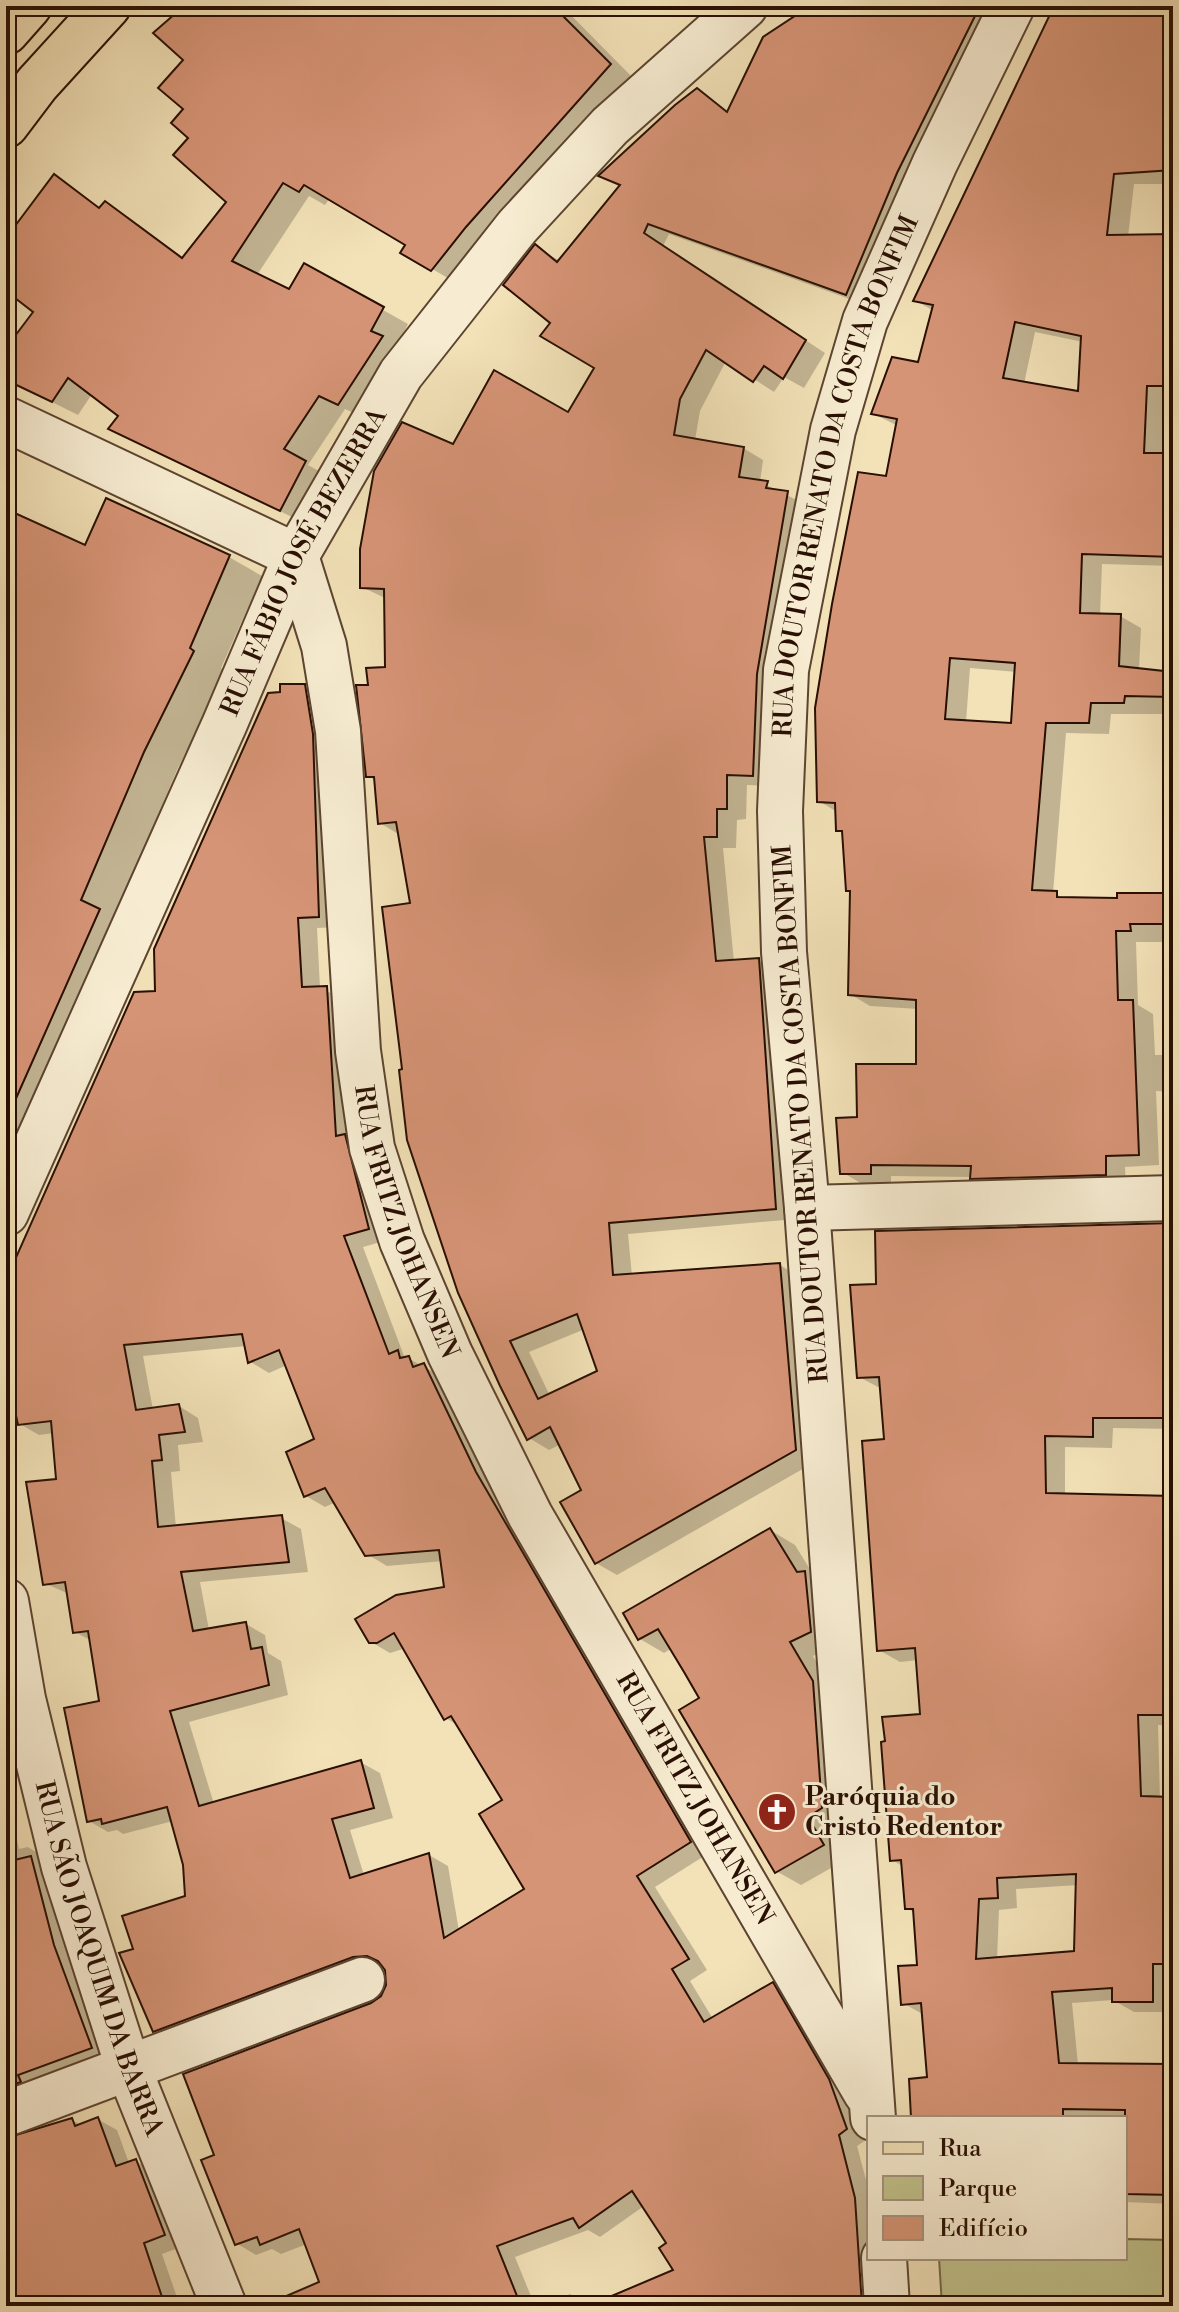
<svg xmlns="http://www.w3.org/2000/svg" width="1179" height="2312" font-family="'Libre Bodoni',serif">
	<style>
		.green { fill: #c1c28b; stroke: #756847; stroke-width: 2 }
		.shadow { fill: #0003; fill-rule: evenodd }
		.building { fill: #d69476; stroke: #290f03; stroke-width: 2; fill-rule: evenodd }
		.lines { fill: none; stroke-linecap: round; stroke-linejoin: round }
		.minor-casing { stroke: #5c4430; stroke-width: 48 }
		.major-casing { stroke: #290f03; stroke-width: 48 }
		.minor { stroke: #f7ecd1; stroke-width: 44 }
		.major { stroke: #f3e2b8; stroke-width: 44 }
		.labels { text-anchor: middle; dominant-baseline: central; stroke-width: 6; stroke-linejoin: round; paint-order: stroke }
		.street-label { font-size: 26px; fill: #290f03; stroke: #f7ecd1 }
		.poi-label { font-size: 26px; font-weight: bold; fill: #290f03; stroke: #f7ecd1; text-anchor: start }
	</style>
	<rect width="100%" height="100%" fill="#f3e2b8"/>
	<filter id="stains"><feTurbulence type="fractalNoise" baseFrequency=".0025" numOctaves="4"/><feColorMatrix values="0 0 0 0 .2 0 0 0 0 .09 0 0 0 0 .02 0 0 0 .5 -.17"/></filter>
	<radialGradient id="worn" r=".72"><stop offset=".6" stop-color="#630" stop-opacity="0"/><stop offset="1" stop-color="#630" stop-opacity=".3"/></radialGradient>
	<!-- green -->
	<polygon class="green" points="1125,2239 1173,2240 1173,2306 942,2306 939,2258 1125,2258"/>
	<!-- shadow -->
	<g class="shadow">
		<polygon points="187,6 562,6 635,80 458,284 403,252 408,244 330,198 325,205 309,196 257,275 290,292 305,266 408,324 364,418 345,409 308,465 330,477 306,524 111,428 121,416 92,394 78,415 6,379 6,352 36,311 6,288 6,241 54,177 101,208 105,203 130,218 184,258 229,202 191,138 186,109"/>
		<path d="M844 6H1006L866 305 669 234 663 246 825 353 804 388 784 377 774 392 726 361 700 411 695 440 743 448 763 460 760 482 807 505 772 786 747 785 746 819 737 820 736 848H723L734 962 759 960 779 972 796 1219 628 1234 632 1276 780 1265 800 1277 815 1462 617 1575 596 1563 584 1491 561 1444 549 1450 529 1438 405 1071 412 905 400 835 380 823 377 781 368 776 370 687 387 669V599L362 587 454 447 569 414 597 367 553 322 536 247 560 261 621 187 601 176 697 90 729 112ZM585 1329 600 1372 550 1396 529 1352Z"/>
		<path d="M1056 6H1173V180H1163V184H1134L1128 237 1173 236V566L1102 564 1100 616H1120L1141 628 1139 669 1173 671V714H1111L1109 734 1066 733 1053 893 1067 899 1173 897V942H1136L1138 1005 1153 1014 1155 1055H1173V1092L1156 1091 1159 1165 1125 1167 1126 1186 993 1189 971 1177 891 1176V1184H862L842 1172 859 1119 918 1066V1009L870 1006 850 994 852 892 844 834 838 830 837 812 819 801 898 426 874 414 920 364 934 311 916 301ZM1035 332 1083 342 1080 394 1024 384ZM970 668 1017 672 1013 725 966 722Z"/>
		<polygon points="6,512 86,548 229,557 262,576 221,668 226,671 177,770 6,1174 6,603 18,577 6,571"/>
		<path d="M304 686 324 698 338 927 317 928 320 988 346 1000 388 1240 363 1247 404 1356 443 1377 709 1853 655 1887 707 1970 690 1981 713 2019 773 1985 792 1996 859 2119 866 2140 857 2146 869 2191V2258L880 2306H541L570 2294 590 2306 677 2271 668 2244 644 2206 600 2237 588 2230 515 2257 535 2306H289L321 2283 307 2244 281 2254 272 2249 256 2255 236 2243 217 2156 383 1996 389 1984 388 1971 383 1966 374 1967 173 2041 153 2030 135 1950 187 1898 185 1865 173 1821 123 1834 117 1830 108 1832 89 1821 101 1703 92 1641 75 1632 69 1594 44 1583 58 1481 54 1433 39 1435 20 1424 6 1286 157 993ZM246 1346 249 1361 269 1373 287 1365 317 1440 306 1496 325 1507 336 1502 367 1554 387 1566 443 1561 446 1588 371 1642 390 1653 406 1648 446 1718 460 1727 505 1801 527 1890 459 1931 448 1866 429 1855 364 1875 350 1830 393 1818 380 1773 360 1762 214 1804 189 1722 288 1695 281 1661 268 1653 265 1635 246 1624 209 1630 200 1582 308 1572 301 1529 281 1518 176 1528 171 1472 180 1471 178 1445 203 1442 198 1418 179 1406 153 1410 143 1356Z"/>
		<path d="M1173 1225V1429L1113 1428 1112 1448 1065 1447V1495L1173 1497V1726L1158 1725 1160 1798 1173 1799V2012H1134L1113 2000 1072 2003 1078 2065 1173 2066V2204L1125 2202V2118H913L929 2079 924 2015 903 2003 919 1967 915 1913 907 1908 904 1867 892 1860 922 1716 918 1660 900 1662 879 1650 886 1441 882 1389 859 1377 878 1286ZM1078 1885 1076 1953 997 1960 999 1910 1017 1908 1016 1889Z"/>
		<polygon points="770,1530 795,1545 816,1579 835,1645 813,1656 837,1697 847,1859 801,1885 776,1871 701,1698 672,1648 664,1653 640,1639"/>
		<polygon points="6,1787 19,1849 28,1847 47,1859 111,2059 6,2109"/>
		<polygon points="97,2119 117,2130 129,2163 135,2161 155,2172 184,2246 162,2254 180,2306 6,2306 6,2140 72,2120 81,2125"/>
	</g>
	<!-- building -->
	<g class="building">
		<polygon points="184,6 553,6 611,64 466,227 431,271 400,253 405,245 304,185 299,192 283,183 232,261 289,289 304,263 384,307 371,331 383,336 338,405 319,396 284,449 306,461 280,511 108,429 118,416 68,378 52,402 6,380 6,348 33,312 6,291 6,238 54,174 99,208 105,201 182,258 226,202 173,155 188,138 171,123 183,109 158,88 183,60 153,33"/>
		<path d="M810 6H980L897 173 846 295 648 224 644 233 806 340 783 379 764 366 753 382 706 350 680 399 674 435 744 447 739 477 768 481 766 488 788 491 757 674 753 776 727 775V809H717V837H704L716 961 759 958 776 1209 609 1223 613 1275 780 1263 796 1450 595 1564 560 1502 581 1490 550 1427 527 1440 500 1386 458 1293 407 1140 399 1070 402 1069 382 907 410 903 396 822 378 824 374 777H366L356 685H368L366 668 385 667 384 589 360 588V549L374 471 402 422 453 444 494 370 568 412 594 368 540 336 550 323 503 285 535 244 557 262 620 185 598 176 675 105 697 88 727 112 763 37ZM577 1314 597 1371 538 1399 510 1341Z"/>
		<path d="M1054 6H1097L1096 11 1173 12V170L1114 174 1107 235 1173 234V334H1167L1166 386H1147L1144 453H1173V557L1082 554 1080 613 1121 614 1119 666 1173 672V697L1125 696 1124 703H1091L1089 723H1046L1032 890 1057 891V897L1117 898V893H1173V924H1130L1131 931H1116L1118 1000H1133L1139 1155 1106 1156V1175L970 1179 971 1166 871 1165V1174H840L836 1118 857 1117 856 1064H916V1000L848 995 850 891H846L842 831H836L835 803 817 802 815 708 832 604 858 472 886 476 897 419 871 414 892 357 918 362 933 305 913 301ZM1015 322 1081 336 1078 391 1003 378ZM950 658 1015 663 1011 723 945 719Z"/>
		<polygon points="106,498 230,555 190,648 194,651 144,752 81,900 100,909 6,1121 6,598 16,575 6,570 6,509 85,545"/>
		<path d="M280 684H305L313 734 319 917 298 918 302 987 327 986 336 1136 345 1134 369 1229 344 1236 389 1354 398 1350 400 1358 409 1356 413 1367 424 1363 476 1472 691 1842 637 1876 689 1959 672 1969 704 2022 773 1982 829 2079 847 2129 839 2135 855 2198 862 2306H588L673 2270 659 2248 666 2243 632 2191 579 2228 573 2218 497 2246 521 2306H263L319 2282 299 2229 260 2245 257 2237 235 2245 201 2160 214 2155 183 2074 371 2003 381 1996 386 1985 385 1970 378 1961 367 1956 353 1957 153 2032 119 1953 133 1949 122 1916 185 1896 183 1865 167 1807 102 1824 101 1819 87 1822 64 1708 99 1701 88 1631 73 1633 65 1582 43 1585 26 1482 56 1479 51 1421 18 1425 6 1368V1280L134 992 155 991 154 949 268 693 280 692ZM242 1334 248 1363 279 1350 314 1439 286 1452 304 1497 325 1488 365 1556 439 1550 444 1587 396 1595 355 1619 369 1643H377L394 1633 444 1720 451 1716 502 1800 479 1814 524 1889 444 1938 429 1853 350 1878 332 1819 374 1808 361 1760 199 1806 170 1711 269 1685 262 1647 251 1649 246 1622 193 1631 181 1572 289 1562 282 1515 158 1527 152 1461 162 1460 159 1435 185 1432 179 1404 136 1410 124 1345Z"/>
		<path d="M1173 1223V1418H1093V1437L1045 1436 1046 1493 1173 1496V1715H1138L1141 1796 1173 1797V1940H1167L1166 1964H1153V2002H1112V1988L1052 1992 1059 2063 1173 2064V2195L1125 2194V2110L1063 2109V2118H911L909 2079 927 2077 921 2003 901 2005 898 1966 917 1965 913 1909H905L901 1860 890 1861 881 1742 885 1741 882 1717 920 1714 915 1648 877 1651 862 1441 884 1439 879 1377 857 1378 850 1285 876 1284 875 1231ZM1076 1874 1074 1951 976 1959 979 1899 998 1898 997 1878Z"/>
		<polygon points="770,1528 797,1572 805,1571 811,1632 790,1642 813,1681 822,1808 808,1817 824,1845 775,1873 679,1710 699,1698 684,1672 658,1629 638,1640 623,1613"/>
		<polygon points="31,1856 54,1945 92,2048 18,2075 21,2082 6,2087 6,1862"/>
		<polygon points="98,2117 116,2166 136,2159 165,2235 144,2243 165,2306 6,2306 6,2138 72,2118 75,2126"/>
	</g>
	<g class="lines">
		<defs>
			<g id="minor">
				<path id="s1" d="M6 419 296 556 324 646 338 731 358 1051 372 1148 402 1241 450 1354 530 1515 866 2093"/>
				<polyline points="807,1208 1173,1198"/>
				<path id="s2" d="M6 1213 225 723 296 556 401 374 517 227 610 126 745 6"/>
				<path id="s3" d="M6 1601 23 1699 64 1867 128 2067 224 2306"/>
				<polyline points="6,2114 362,1980"/>
				<path id="s4" d="M873 2118 807 1208 784 952 780 811 786 670 833 430 865 321 935 163 1012 6"/>
				<polyline points="884,2258 887,2306"/>
			</g>
			<g id="major">
				<polyline points="6,32 29,6"/>
				<polyline points="6,125 37,84 108,6"/>
			</g>
		</defs>
		<!-- minor casing -->
		<use href="#minor" class="minor-casing"/>
		<!-- major casing -->
		<use href="#major" class="major-casing"/>
		<!-- minor -->
		<use href="#minor" class="minor"/>
		<!-- major -->
		<use href="#major" class="major"/>
	</g>
	<!-- icons -->
	<defs>
		<symbol id="church-disc" viewBox="-11 -11 22 22"><circle r="9.5" fill="#8f2418" stroke="#f7ecd1"/><path d="M-1.2-6h2.4v3.5h3.3v2.4h-3.3V6h-2.4V-.1h-3.3v-2.4h3.3Z" fill="#fff"/></symbol>
	</defs>
	<g fill-rule="evenodd">
		<use href="#church-disc" x="755" y="1790" width="44" height="44"/>
	</g>
	<g class="labels">
		<!-- street labels -->
		<g class="street-label">
			<text stroke="none"><textPath href="#s4" startOffset="1654">RUA DOUTOR RENATO DA COSTA BONFIM</textPath></text>
			<text stroke="none"><textPath href="#s2" startOffset="716">RUA FÁBIO JOSÉ BEZERRA</textPath></text>
			<text transform="translate(801 1114) rotate(-94)">RUA DOUTOR RENATO DA COSTA BONFIM</text>
			<text stroke="none"><textPath href="#s1" startOffset="1000">RUA FRITZ JOHANSEN</textPath></text>
			<text stroke="none"><textPath href="#s1" startOffset="1648">RUA FRITZ JOHANSEN</textPath></text>
			<text stroke="none"><textPath href="#s3" startOffset="370">RUA SÃO JOAQUIM DA BARRA</textPath></text>
		</g>
		<!-- poi labels -->
		<g class="poi-label">
			<text x="805" y="1797">Paróquia do<tspan x="805" dy="30">Cristo Redentor</tspan></text>
		</g>
	</g>
	<!-- margin -->
	<rect width="1179" height="2312" fill="none" stroke="#f3e2b8" stroke-width="32"/>
	<rect x="8" y="8" width="1163" height="2296" fill="none" stroke="#290f03" stroke-width="4"/>
	<rect x="16" y="16" width="1147" height="2280" fill="none" stroke="#290f03" stroke-width="2"/>
	<!-- legend -->
	<rect x="867" y="2116" width="260" height="144" fill="#f7ecd1" stroke="#a5947f" stroke-width="2"/>
	<rect x="883" y="2142" width="40" height="12" fill="#f3e2b8" stroke="#a5947f" stroke-width="2"/>
	<text x="939" y="2156" font-size="24" fill="#290f03">Rua</text>
	<rect x="883" y="2176" width="40" height="24" fill="#c1c28b" stroke="#a5947f" stroke-width="2"/>
	<text x="939" y="2196" font-size="24" fill="#290f03">Parque</text>
	<rect x="883" y="2216" width="40" height="24" fill="#d69476" stroke="#a5947f" stroke-width="2"/>
	<text x="939" y="2236" font-size="24" fill="#290f03">Edifício</text>
	<rect width="100%" height="100%" filter="url(#stains)"/>
	<rect width="100%" height="100%" fill="url(#worn)"/>
</svg>
